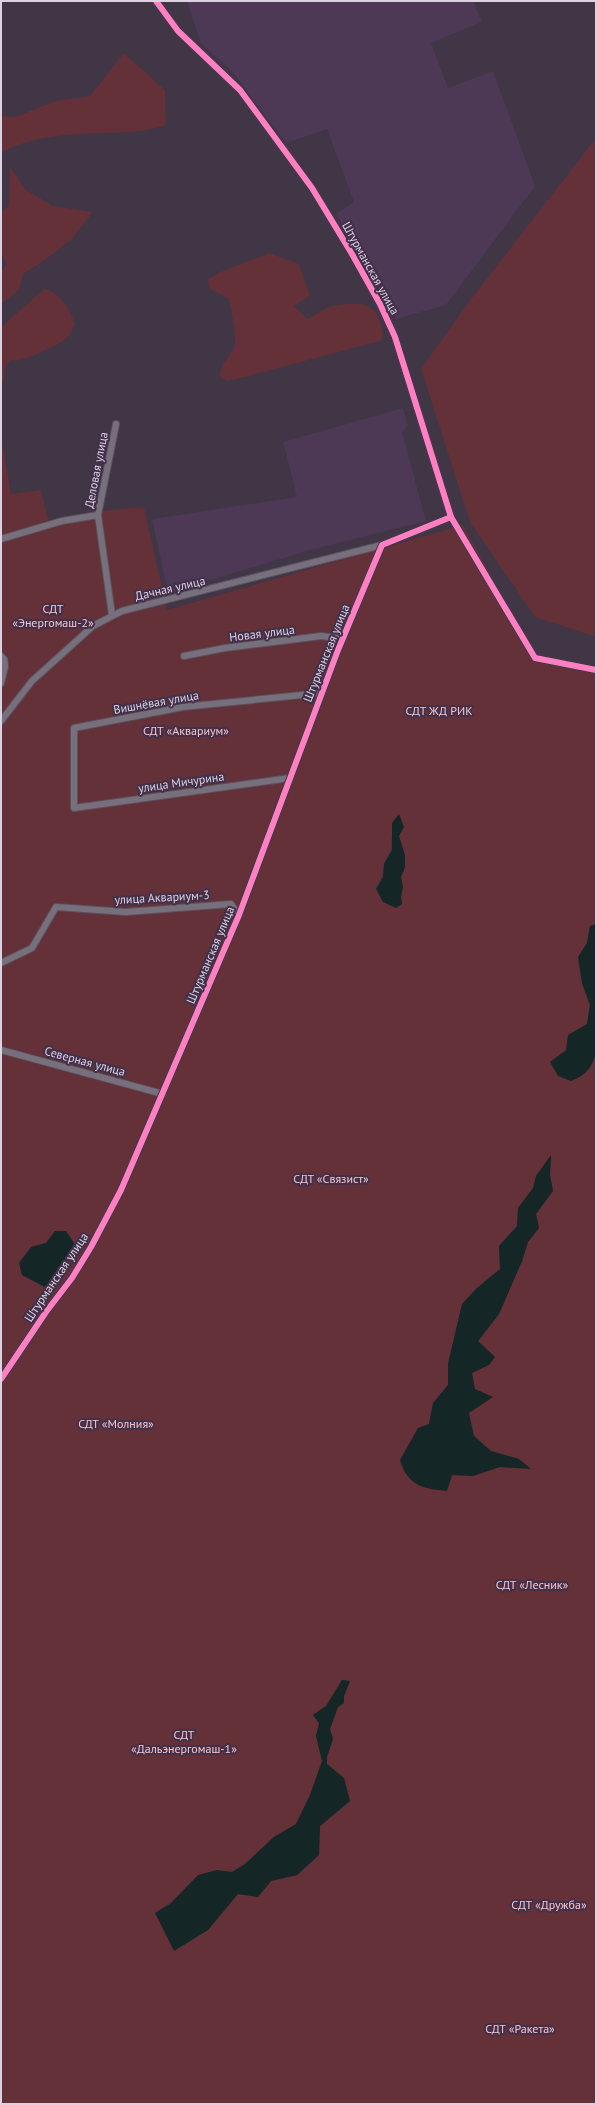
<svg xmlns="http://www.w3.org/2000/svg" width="597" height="2105" font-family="'PT Sans',sans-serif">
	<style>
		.built { fill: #4d3856 }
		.green { fill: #633137; fill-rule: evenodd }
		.water { fill: #152627 }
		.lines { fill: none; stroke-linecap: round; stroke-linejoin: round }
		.street-casing { stroke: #5a525f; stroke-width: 8 }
		.street { stroke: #776f7b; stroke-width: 6 }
		.cycleway-casing { stroke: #43304b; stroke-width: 8 }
		.cycleway { stroke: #ff80c0; stroke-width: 6 }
		.labels { text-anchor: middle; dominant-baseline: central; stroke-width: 4; stroke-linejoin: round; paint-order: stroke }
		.street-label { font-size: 12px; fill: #ddd2e2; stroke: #43304b }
		.park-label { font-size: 12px; fill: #fac4c7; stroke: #43304b }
	</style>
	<rect width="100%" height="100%" fill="#403645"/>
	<!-- built -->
	<g class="built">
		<polygon points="187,1 473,1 482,22 431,43 448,88 493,71 535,186 446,305 396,319 336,214 354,202 327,129 286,143 233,72 201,43"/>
		<polygon points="403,408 408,425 402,432 426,521 310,550 168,593 152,519 297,497 283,442"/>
	</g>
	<!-- green -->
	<g class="green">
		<path d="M124 53 165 90 166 125C147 132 129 132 108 133 72 134 33 135 1 153V116L15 117 55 101 90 96Z"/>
		<polygon points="596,138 596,637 535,617 470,522 421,369 471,299"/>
		<polygon points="10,167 26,190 53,206 93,212 71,240 45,260 23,274 19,290 1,304 1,270 7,265 1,253 1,213 9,206"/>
		<path d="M269 253 299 264 310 296 294 306 307 319C314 316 321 310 329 307 334 305 342 305 348 304 373 302 380 312 383 337L380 341 241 378 227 381 220 377C219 362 233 356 235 344 236 336 231 306 228 298L210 289 208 280 218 273Z"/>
		<path d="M44 289C60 292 71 310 75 324 69 340 60 344 45 350 32 356 26 361 12 360L5 365 4 380 1 384V327Z"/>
		<path d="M1 435 11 494 41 490 48 520 90 512 144 507 167 610 463 525 535 655 596 668V924L590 926 587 943 578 957 582 983 590 1005 587 1024 569 1035 593 1063 596 1052V2104H1ZM399 836 405 855V867L401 877 403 887 401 897 402 904 376 889C383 878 381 877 384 865 386 853 393 855 391 839ZM551 1156 550 1175 553 1191 536 1214 539 1228 528 1242 522 1261 499 1314 478 1342 489 1365 471 1373 475 1389 469 1413 474 1436 491 1451 519 1459 473 1476 452 1475 418 1428 429 1424 433 1403 448 1385V1364L462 1304 477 1288 500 1269 499 1246 517 1226 518 1208 533 1188 536 1176ZM55 1231H66L74 1244 70 1256 59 1268 56 1278 44 1287 22 1275 31 1247 46 1243ZM342 1680 350 1682 344 1696V1703L338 1707 330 1729 333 1739 327 1757V1764L344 1778 350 1801 320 1826 319 1855 297 1875 271 1881 258 1897 238 1894 208 1930 155 1913 217 1870 232 1872 245 1864 274 1837 296 1824 310 1795 322 1761 316 1736 319 1723 313 1715 326 1706Z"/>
	</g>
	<!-- water -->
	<g class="water">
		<polygon points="399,814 404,827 399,836 405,855 405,867 401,877 403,887 401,897 402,904 396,908 383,902 376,889 383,877 384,864 392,850 392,823"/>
		<path d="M596 924V1052C592 1068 586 1075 571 1081L558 1076 550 1062 566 1050 568 1035 587 1024 590 1005 582 983 578 957 587 943 590 926Z"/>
		<path d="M551 1155 550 1175 553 1191 536 1214 539 1228 528 1242 522 1261 499 1314 478 1341 495 1357 489 1365 472 1373 475 1389 493 1397 469 1413 474 1436 491 1451 519 1459 531 1469 500 1467 473 1476 452 1475 447 1491C423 1489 407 1485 400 1460L418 1428 429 1424 433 1403 448 1385V1364L462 1304 477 1288 500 1269 499 1246 517 1226 518 1208 533 1188 536 1176Z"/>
		<polygon points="55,1231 66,1231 74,1243 70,1256 59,1268 52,1285 45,1287 22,1275 19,1263 31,1247 46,1243"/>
		<polygon points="342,1680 350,1681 344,1696 344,1703 338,1707 330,1729 333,1739 327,1757 327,1764 344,1778 350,1801 320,1826 319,1855 297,1875 271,1881 258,1897 238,1894 208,1930 174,1951 155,1913 170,1904 198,1875 217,1870 232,1872 245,1864 274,1837 296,1824 310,1795 322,1761 316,1736 319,1723 313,1715 326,1706"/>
	</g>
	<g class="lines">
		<defs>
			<g id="street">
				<polyline points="156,1 178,31 240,90 312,188 352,254 380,304 395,337 451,517 535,658 596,670"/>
				<polyline points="1,539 62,521 98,515"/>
				<polyline points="112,615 98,515 116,424"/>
				<polyline points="1,656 4,659 5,666 1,683"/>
				<polyline points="184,656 225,648 321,636 343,639"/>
				<polyline points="1,721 32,681 93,626 122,611 382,545"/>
				<polyline points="290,778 74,808 74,728 183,707 322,693"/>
				<polyline points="1,963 32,948 56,907 126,912 231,904 239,915"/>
				<polyline points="1,1050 163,1094"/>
				<polyline points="1,1379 46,1312 72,1278 91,1247 121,1190 239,915 338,650 382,545 451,517"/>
			</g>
		</defs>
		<!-- street casing -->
		<use href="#street" class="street-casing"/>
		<!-- street -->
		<use href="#street" class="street"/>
		<defs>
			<g id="cycleway">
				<polyline points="156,1 178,31 240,90 312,188 352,254 380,304 395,337 451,517 535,658 596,670"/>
				<polyline points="1,1379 46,1312 72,1278 91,1247 121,1190 239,915 338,650 382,545 451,517"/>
			</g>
		</defs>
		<!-- cycleway casing -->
		<use href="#cycleway" class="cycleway-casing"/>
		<!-- cycleway -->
		<use href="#cycleway" class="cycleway"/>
	</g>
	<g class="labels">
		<!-- street labels -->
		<g class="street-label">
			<text transform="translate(371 268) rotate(61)">Штурманская улица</text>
			<text transform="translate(96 470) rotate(-79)">Деловая улица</text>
			<text transform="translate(170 588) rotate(-13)">Дачная улица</text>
			<text transform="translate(262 633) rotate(-7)">Новая улица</text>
			<text transform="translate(326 653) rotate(-68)">Штурманская улица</text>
			<text transform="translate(156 702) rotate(-10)">Вишнёвая улица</text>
			<text transform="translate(181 782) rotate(-8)">улица Мичурина</text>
			<text transform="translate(162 897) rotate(-3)">улица Аквариум-3</text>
			<text transform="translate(210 955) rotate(-67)">Штурманская улица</text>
			<text transform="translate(85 1061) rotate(15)">Северная улица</text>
			<text transform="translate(56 1277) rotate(-56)">Штурманская улица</text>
		</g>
		<!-- park labels -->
		<g class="park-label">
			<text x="53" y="608">СДТ<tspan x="53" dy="14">«Энергомаш-2»</tspan></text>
			<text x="439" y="710">СДТ ЖД РИК</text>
			<text x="186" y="730">СДТ «Аквариум»</text>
			<text x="331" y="1178">СДТ «Связист»</text>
			<text x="116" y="1423">СДТ «Молния»</text>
			<text x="532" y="1584">СДТ «Лесник»</text>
			<text x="184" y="1734">СДТ<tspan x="184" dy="14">«Дальэнергомаш-1»</tspan></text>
			<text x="549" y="1904">СДТ «Дружба»</text>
			<text x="520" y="2028">СДТ «Ракета»</text>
		</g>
	</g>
	<!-- border -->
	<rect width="597" height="2105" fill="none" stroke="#ddd2e2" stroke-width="4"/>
</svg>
